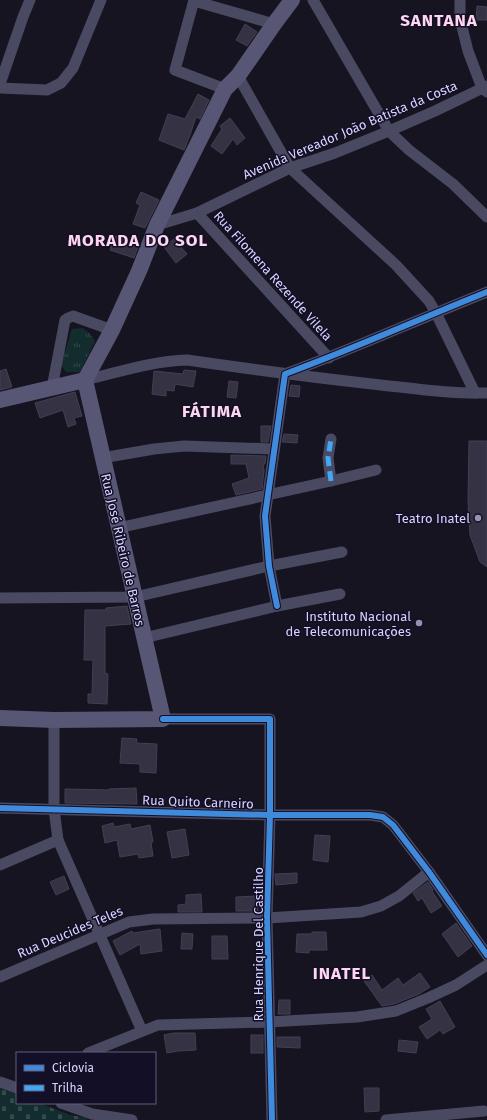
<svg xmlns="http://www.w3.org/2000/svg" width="487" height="1120" font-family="'Fira Sans',sans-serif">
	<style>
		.grass { fill: url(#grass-tufts) }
		.cemetery { fill: url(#cemetery-stones) }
		.building { fill: #343243; stroke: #433f54 }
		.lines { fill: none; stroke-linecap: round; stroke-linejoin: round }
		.street { stroke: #4a4962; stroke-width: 11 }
		.secondary { stroke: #575674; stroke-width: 16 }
		.quiet { stroke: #3fa9f5; stroke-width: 5; stroke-dasharray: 10 5; stroke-linecap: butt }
		.cycleway-casing { stroke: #130f26; stroke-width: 8 }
		.cycleway { stroke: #408adc; stroke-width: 6 }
		.poi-dot { fill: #9591b1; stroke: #130f26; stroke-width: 1.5 }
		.labels { text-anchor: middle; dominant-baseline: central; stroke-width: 3; stroke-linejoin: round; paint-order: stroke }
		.street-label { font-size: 13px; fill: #d9d4ff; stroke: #130f26 }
		.poi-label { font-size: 13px; fill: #d9d4ff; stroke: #130f26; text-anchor: end }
		.district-label { font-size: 17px; font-weight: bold; letter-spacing: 1px; fill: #ffd6f0; stroke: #130f26 }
	</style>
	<defs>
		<pattern id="grass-tufts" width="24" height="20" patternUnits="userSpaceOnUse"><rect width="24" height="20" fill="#132c2d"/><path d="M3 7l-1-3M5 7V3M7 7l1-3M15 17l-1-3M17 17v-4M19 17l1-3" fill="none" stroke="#354a4c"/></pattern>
		<pattern id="cemetery-stones" width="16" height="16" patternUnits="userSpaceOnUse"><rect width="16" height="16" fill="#132c2d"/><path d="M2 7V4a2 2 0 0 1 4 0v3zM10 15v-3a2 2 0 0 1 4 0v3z" fill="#354a4c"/></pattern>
	</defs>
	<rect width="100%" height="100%" fill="#161421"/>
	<!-- grass -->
	<polygon class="grass" points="83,328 90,334 95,341 80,372 66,372 61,365 72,329"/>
	<!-- cemetery -->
	<polygon class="cemetery" points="0,1088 17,1094 17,1103 39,1103 70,1115 87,1118 87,1120 0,1120"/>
	<!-- building -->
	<g class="building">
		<polygon points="477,6 487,7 487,20 476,20"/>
		<polygon points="245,24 257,32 247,46 236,40"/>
		<polygon points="198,94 209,100 200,119 196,117 190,135 184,150 159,140 168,114 185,119"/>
		<polygon points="230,118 245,138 237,145 233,139 222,154 211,146 222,129 220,126"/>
		<polygon points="141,192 159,200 145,228 133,224 140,205 136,203"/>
		<polygon points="115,236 139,244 134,258 110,250"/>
		<polygon points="174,239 187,254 176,263 164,247"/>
		<polygon points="6,369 12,387 0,390 0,371"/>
		<polygon points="184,370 196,371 193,387 175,384 174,391 166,390 166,396 152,394 154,371 183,374"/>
		<polygon points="229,381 238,382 236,398 227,397"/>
		<polygon points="291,385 300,386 299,397 289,396"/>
		<polygon points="75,392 82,416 74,418 76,424 68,427 63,410 40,418 35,403"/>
		<polygon points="261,426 271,426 268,442 261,442"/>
		<polygon points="284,434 298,435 297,443 282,442"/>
		<polygon points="469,441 487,441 487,567 480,562 470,535 468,501"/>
		<polygon points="231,455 266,456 265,464 263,464 264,470 262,489 236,495 232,484 249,478 246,464 231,464"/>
		<polygon points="127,606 131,624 105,626 105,673 108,674 107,704 88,703 88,694 92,694 93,660 84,660 85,610 106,610 106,608"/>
		<polygon points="122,738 137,739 136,743 157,744 156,773 140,772 140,764 120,763"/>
		<polygon points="136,788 137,804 65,803 65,789 109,790 109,789"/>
		<polygon points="113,823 114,827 130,824 131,829 150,825 153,842 151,842 153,856 139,858 138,854 120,857 117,840 105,843 102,826"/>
		<polygon points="185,829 189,855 172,858 167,832"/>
		<polygon points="315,835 330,836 328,862 313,860"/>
		<polygon points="297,873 297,883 276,885 275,874"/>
		<polygon points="64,876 69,889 56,895 50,882"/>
		<polygon points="428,882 433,890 432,891 442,906 431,913 422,898 418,901 413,893"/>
		<polygon points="201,894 202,912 178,912 178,905 186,904 186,895"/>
		<polygon points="257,896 258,911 236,911 236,897"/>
		<polygon points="456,923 472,946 458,957 442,934"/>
		<polygon points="160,929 162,951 141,954 140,944 120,955 113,941 132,931 133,933"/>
		<polygon points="312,932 326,932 327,950 309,950 309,953 296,952 297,934 312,934"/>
		<polygon points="182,933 193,934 192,949 181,949"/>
		<polygon points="212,936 227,936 228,959 212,959"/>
		<polygon points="420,973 430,987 419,994 394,1004 382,1006 364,981 372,975 382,990 398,978 403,985"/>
		<polygon points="279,1000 290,1000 290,1014 278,1014"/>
		<polygon points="440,1001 455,1027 443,1034 440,1030 427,1039 419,1027 432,1019 426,1009"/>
		<polygon points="174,1033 195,1033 196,1050 178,1051 167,1053 164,1035"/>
		<rect x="251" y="1035" width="12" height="18"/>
		<polygon points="277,1037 300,1037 300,1048 277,1047"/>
		<polygon points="399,1040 418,1042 416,1053 398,1051"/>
		<polygon points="364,1088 379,1088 379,1111 365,1112"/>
	</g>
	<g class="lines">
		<!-- street -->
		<g class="street">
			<polyline points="194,0 175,70 225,89"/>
			<polyline points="313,0 389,131 409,150 453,184 487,217"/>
			<polyline points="460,0 460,19 468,51 482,88 487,92"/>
			<polyline points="194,1 274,24"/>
			<polyline points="238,76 290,168 396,265 429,301 436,313 475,393"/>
			<polyline points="0,84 23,17 30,0"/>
			<polyline points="0,88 47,90 61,83 73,68 101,0"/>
			<polyline points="197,213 329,358"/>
			<polyline points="157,225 197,213 290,168 335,153 389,131 435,111 487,86"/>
			<path d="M85 380C119 372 152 361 187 360 249 369 310 377 372 384 410 388 448 394 487 393"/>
			<polyline points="52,388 65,320 68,318 73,316 112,330"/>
			<polyline points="102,458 154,449 184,446 274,449"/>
			<polyline points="331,481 328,458 331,439"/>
			<polyline points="118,528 331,481 376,470"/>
			<polyline points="0,598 135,597 269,566 342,552"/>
			<path d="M277 606 269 566 265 516 285 374C353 349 419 319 487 292"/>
			<polyline points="144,638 277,606 340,594"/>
			<polyline points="163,719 270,719 270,815 267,918 272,1120"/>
			<polyline points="54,720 54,809 58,840 142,1031"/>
			<polyline points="0,808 270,815 370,815 383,817 393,825 429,872 487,955"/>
			<polyline points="0,865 58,840"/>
			<polyline points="0,977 129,922 153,919 267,918 361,912 381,906 399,896 429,872"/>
			<polyline points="88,1053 158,1025 269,1022 357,1017 396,1011 428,998 456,985 487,965"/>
			<polyline points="0,1082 17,1088"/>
			<polyline points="61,1103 92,1114 132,1120"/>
			<polyline points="386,1120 484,1111"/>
		</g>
		<!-- secondary -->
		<g class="secondary">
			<polyline points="85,380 112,330 139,271 157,225 225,89 238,76 274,24 292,0"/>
			<polyline points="0,400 85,380"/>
			<polyline points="0,718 54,720 163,719 85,380"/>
		</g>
		<!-- quiet -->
		<polyline class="quiet" points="331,481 328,458 331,439"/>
		<defs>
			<g id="cycleway">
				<path d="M277 606 269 566 265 516 285 374C353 349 419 319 487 292"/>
				<polyline points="163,719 270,719 270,815 267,918 272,1120"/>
				<polyline points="0,808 270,815 370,815 383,817 393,825 429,872 487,955"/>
			</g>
		</defs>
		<!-- cycleway casing -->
		<use href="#cycleway" class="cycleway-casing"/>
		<!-- cycleway -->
		<use href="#cycleway" class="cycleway"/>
	</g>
	<!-- markers -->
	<g class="poi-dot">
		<circle cx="478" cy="518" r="4"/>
		<circle cx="419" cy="623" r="4"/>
	</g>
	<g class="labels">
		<!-- street labels -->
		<g class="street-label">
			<text transform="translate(350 130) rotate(-23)">Avenida Vereador João Batista da Costa</text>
			<text transform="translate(273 276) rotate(48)">Rua Filomena Rezende Vilela</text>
			<text transform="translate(123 550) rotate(77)">Rua José Ribeiro de Barros</text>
			<text transform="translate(198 802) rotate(2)">Rua Quito Carneiro</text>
			<text transform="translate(70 932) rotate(-23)">Rua Deucides Teles</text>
			<text transform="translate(258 944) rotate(-90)">Rua Henrique Del Castilho</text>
		</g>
		<!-- poi labels -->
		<g class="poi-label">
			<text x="470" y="518">Teatro Inatel</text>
			<text x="411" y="616">Instituto Nacional<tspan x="411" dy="15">de Telecomunicações</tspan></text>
		</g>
		<!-- district labels -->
		<g class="district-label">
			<text x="439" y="20">SANTANA</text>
			<text x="138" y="240">MORADA DO SOL</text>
			<text x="212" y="411">FÁTIMA</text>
			<text x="342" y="973">INATEL</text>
		</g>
	</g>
	<!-- legend -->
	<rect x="16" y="1052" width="140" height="52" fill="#130f26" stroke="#625e7d"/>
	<rect x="24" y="1065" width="20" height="6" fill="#408adc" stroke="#625e7d"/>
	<text x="52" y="1072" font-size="12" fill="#d9d4ff">Ciclovia</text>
	<rect x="24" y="1085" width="20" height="6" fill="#3fa9f5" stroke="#625e7d"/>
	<text x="52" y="1092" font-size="12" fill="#d9d4ff">Trilha</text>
</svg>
